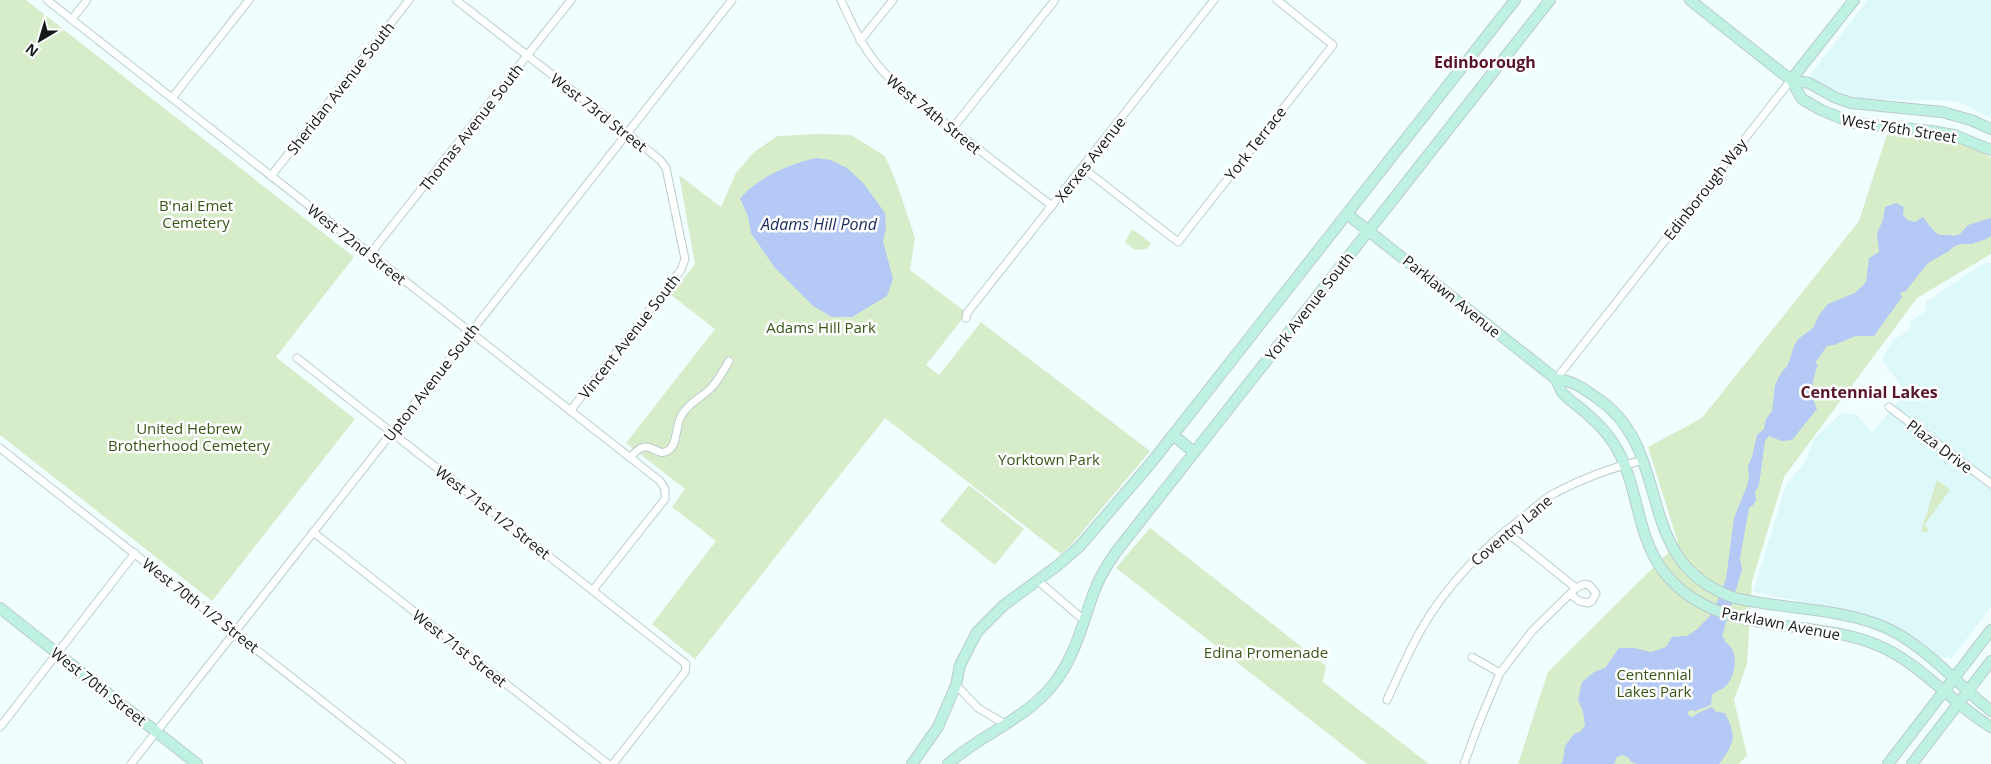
<svg xmlns="http://www.w3.org/2000/svg" width="1991" height="764" font-family="'Open Sans',sans-serif">
	<style>
		.built { fill: #dcf8f9 }
		.green { fill: #d7ecc9 }
		.water { fill: #b5c9f6 }
		.lines { fill: none; stroke-linecap: round; stroke-linejoin: round }
		.street-casing { stroke: #bacccc; stroke-width: 9 }
		.secondary-casing { stroke: #bacccc; stroke-width: 12 }
		.street { stroke: #fff; stroke-width: 7 }
		.secondary { stroke: #bff1e2; stroke-width: 10 }
		.labels { text-anchor: middle; dominant-baseline: central; stroke-width: 5; stroke-linejoin: round; paint-order: stroke }
		.street-label { font-size: 15px; fill: #131919; stroke: #fff }
		.park-label { font-size: 15px; fill: #365618; stroke: #fff }
		.neighbourhood-label { font-size: 16px; font-weight: bold; fill: #581428; stroke: #fff }
		.water-label { font-size: 16px; font-style: italic; fill: #1c2e64; stroke: #fff }
	</style>
	<rect width="100%" height="100%" fill="#f0feff"/>
	<!-- built -->
	<g class="built">
		<polygon points="1868,0 1991,0 1991,118 1957,101 1860,99 1824,86 1810,75"/>
		<polygon points="1984,263 1991,263 1991,607 1952,658 1937,657 1896,626 1848,611 1753,592 1786,485 1805,462 1814,439 1841,413 1857,415 1872,433 1906,392 1882,360 1893,340 1911,329 1910,322 1926,310 1926,302"/>
	</g>
	<!-- green -->
	<g class="green">
		<polygon points="0,0 26,0 354,257 276,357 355,419 212,601 0,435"/>
		<polygon points="819,134 851,135 885,156 897,184 915,238 910,270 967,313 926,365 939,375 981,322 1150,451 1072,544 1061,554 885,418 695,659 652,624 716,541 672,507 685,489 626,443 715,329 671,295 695,264 679,175 721,207 736,173 753,153 777,136"/>
		<polygon points="1887,134 1965,142 1991,158 1991,254 1917,298 1784,477 1752,582 1747,664 1734,700 1747,755 1739,764 1518,764 1548,672 1678,543 1648,447 1702,418 1859,221"/>
		<polygon points="1132,229 1151,243 1147,249 1135,250 1125,242"/>
		<polygon points="1937,480 1950,490 1924,525 1929,529 1926,532 1921,531"/>
		<polygon points="969,485 1024,529 995,565 940,521"/>
		<polygon points="1150,528 1326,666 1323,682 1429,764 1367,764 1116,568"/>
	</g>
	<!-- water -->
	<g class="water">
		<path d="M816 158 831 160 847 168 864 184 885 213 886 228 883 241 893 279 887 296 852 317H832L813 306 775 268 751 233 748 216 740 199C754 179 792 163 816 158Z"/>
		<path d="M1896 203 1904 207 1903 215 1908 220 1915 222 1923 217C1927 222 1935 235 1942 235 1947 235 1949 234 1954 236L1960 234 1968 225 1991 218V236C1984 241 1979 241 1972 244 1964 244 1955 243 1949 251L1928 263 1905 292H1900L1902 297 1874 336H1856L1834 345 1827 346 1815 363 1818 365C1812 379 1810 395 1817 409L1792 440 1781 441 1769 436 1765 441 1759 485 1755 492 1756 500 1754 504 1749 508 1740 558 1742 570 1722 636 1725 639V642C1740 650 1736 675 1726 686 1722 690 1716 691 1712 695L1711 705 1695 711 1690 710 1688 713 1689 716 1693 717 1696 714 1712 707 1716 712 1725 713C1737 737 1735 743 1719 764H1637L1631 762 1629 758 1623 755 1617 757 1614 764H1561L1563 761 1565 746 1574 734 1581 731 1585 725 1583 711 1578 700 1582 682 1594 672 1605 668 1619 648H1634L1651 652 1666 647 1672 637 1687 636 1696 630 1709 617 1717 603 1726 579 1734 518 1747 486 1749 478 1748 465 1752 457 1757 435 1764 429 1766 419 1772 411 1775 385 1781 373 1788 365 1794 346 1798 339 1813 328 1819 315 1828 304 1855 293 1866 282 1869 258 1879 252 1877 233 1883 220 1885 207Z"/>
	</g>
	<g class="lines">
		<defs>
			<g id="street">
				<polyline points="47,0 660,481 665,489 665,499 593,590"/>
				<polyline points="456,0 627,133 660,160 666,168 685,259 681,270 570,411"/>
				<path d="M841 0C858 38 870 62 902 90L1052 206"/>
				<polyline points="72,19 87,0"/>
				<polyline points="860,41 893,0"/>
				<polyline points="172,98 249,0"/>
				<polyline points="952,129 1055,0"/>
				<polyline points="1083,168 1178,242 1333,45 1277,0"/>
				<polyline points="271,176 409,0"/>
				<polyline points="370,254 571,0"/>
				<polyline points="966,318 967,313 1214,0"/>
				<polyline points="297,358 686,664 685,672 613,764"/>
				<polyline points="1556,379 1791,80"/>
				<polyline points="1889,407 1991,484"/>
				<polyline points="0,448 402,764"/>
				<path d="M630 458C650 432 656 462 670 449 678 443 675 423 683 413 691 401 703 397 712 387 719 379 724 370 729 361"/>
				<polyline points="1505,531 1576,588"/>
				<polyline points="313,532 608,764"/>
				<polyline points="1037,580 1085,621"/>
				<polyline points="1472,657 1500,673"/>
				<polyline points="956,685 978,708 1005,724"/>
				<path d="M1387 700C1398 676 1409 651 1422 628 1448 583 1486 545 1527 514 1536 507 1545 498 1555 493 1583 478 1613 467 1644 460"/>
				<polyline points="0,727 135,553"/>
				<polyline points="131,764 732,0"/>
				<polyline points="1464,764 1479,723 1500,673 1533,630 1576,588 1584,584 1589,585 1596,593 1592,601 1588,603 1579,601 1570,594"/>
			</g>
			<g id="secondary">
				<polyline points="1690,0 1791,80 1802,99 1821,110 1853,123 1931,131 1954,135 1991,150"/>
				<polyline points="1791,80 1809,83 1834,97 1851,103 1942,112 1971,120 1991,129"/>
				<polyline points="1791,80 1854,0"/>
				<path d="M1347 214 1556 379C1574 381 1583 388 1597 398 1677 452 1629 561 1735 598 1782 609 1840 608 1884 627 1924 644 1957 684 1991 711"/>
				<path d="M1556 379C1558 383 1560 389 1562 392 1566 398 1574 403 1579 407 1594 420 1608 432 1617 449 1639 488 1636 536 1664 572 1717 639 1807 616 1877 645 1921 663 1951 703 1991 727"/>
				<polyline points="1173,435 1194,452"/>
				<polyline points="0,608 197,764"/>
				<polyline points="912,764 938,727 956,685 960,665 977,632 1004,605 1057,566 1079,547 1151,463 1515,0"/>
				<path d="M948 764C980 735 1024 720 1052 686 1075 658 1082 625 1094 592 1099 578 1107 565 1116 552L1550 0"/>
				<polyline points="1888,764 1991,630"/>
				<polyline points="1912,764 1991,661"/>
			</g>
		</defs>
		<!-- street casing -->
		<use href="#street" class="street-casing"/>
		<!-- secondary casing -->
		<use href="#secondary" class="secondary-casing"/>
		<!-- street -->
		<use href="#street" class="street"/>
		<!-- secondary -->
		<use href="#secondary" class="secondary"/>
	</g>
	<g class="labels">
		<!-- street labels -->
		<g class="street-label">
			<text transform="translate(340 88) rotate(-52)">Sheridan Avenue South</text>
			<text transform="translate(599 112) rotate(38)">West 73rd Street</text>
			<text transform="translate(934 114) rotate(39)">West 74th Street</text>
			<text transform="translate(471 127) rotate(-52)">Thomas Avenue South</text>
			<text transform="translate(1899 128) rotate(9)">West 76th Street</text>
			<text transform="translate(1255 143) rotate(-52)">York Terrace</text>
			<text transform="translate(1090 159) rotate(-52)">Xerxes Avenue</text>
			<text transform="translate(1705 189) rotate(-52)">Edinborough Way</text>
			<text transform="translate(357 244) rotate(38)">West 72nd Street</text>
			<text transform="translate(1452 296) rotate(39)">Parklawn Avenue</text>
			<text transform="translate(1309 306) rotate(-52)">York Avenue South</text>
			<text transform="translate(629 336) rotate(-52)">Vincent Avenue South</text>
			<text transform="translate(431 382) rotate(-52)">Upton Avenue South</text>
			<text transform="translate(1940 446) rotate(37)">Plaza Drive</text>
			<text transform="translate(493 512) rotate(38)">West 71st 1/2 Street</text>
			<text transform="translate(1511 530) rotate(-40)">Coventry Lane</text>
			<text transform="translate(201 605) rotate(38)">West 70th 1/2 Street</text>
			<text transform="translate(1781 623) rotate(11)">Parklawn Avenue</text>
			<text transform="translate(460 648) rotate(38)">West 71st Street</text>
			<text transform="translate(99 686) rotate(38)">West 70th Street</text>
		</g>
		<!-- park labels -->
		<g class="park-label">
			<text x="196" y="205">B'nai Emet<tspan x="196" dy="17">Cemetery</tspan></text>
			<text x="821" y="327">Adams Hill Park</text>
			<text x="189" y="428">United Hebrew<tspan x="189" dy="17">Brotherhood Cemetery</tspan></text>
			<text x="1049" y="459">Yorktown Park</text>
			<text x="1266" y="652">Edina Promenade</text>
			<text x="1654" y="674">Centennial<tspan x="1654" dy="17">Lakes Park</tspan></text>
		</g>
		<!-- neighbourhood labels -->
		<g class="neighbourhood-label">
			<text x="1485" y="62">Edinborough</text>
			<text x="1869" y="392">Centennial Lakes</text>
		</g>
		<!-- water labels -->
		<g class="water-label">
			<text x="819" y="224">Adams Hill Pond</text>
		</g>
	</g>
	<!-- north arrow -->
	<g transform="translate(40 40) rotate(218)" stroke="#ffffff" stroke-width="4" paint-order="stroke">
	<path d="M0-4L9 19L0 12L-9 19Z" fill="#131919"/>
	<text y="-8" font-size="14" font-weight="bold" text-anchor="middle" fill="#131919">N</text>
	</g>
</svg>
